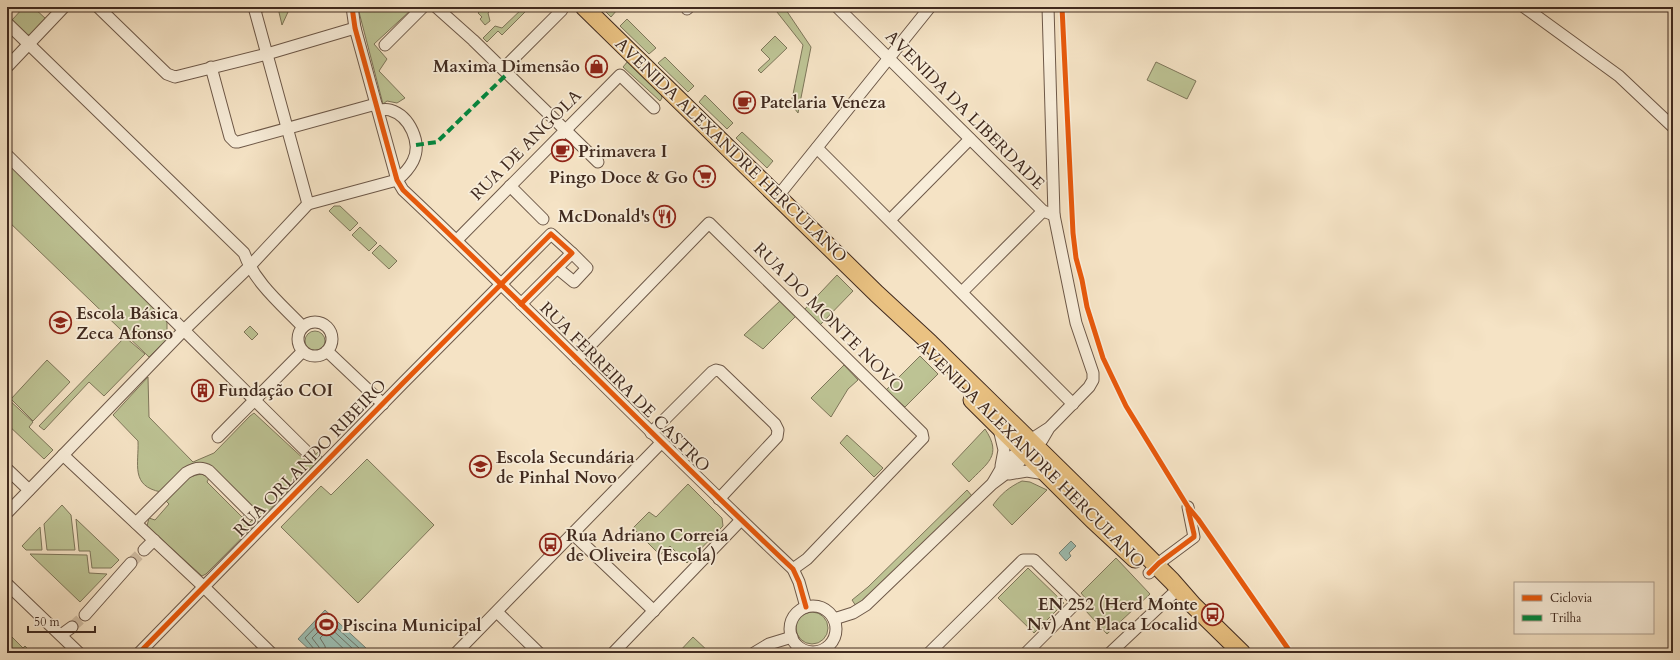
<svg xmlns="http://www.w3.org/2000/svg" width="1680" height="660" font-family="Cardo,serif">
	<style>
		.green { fill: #bdc394; stroke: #7e765a }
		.water { fill: #9cbeb2; stroke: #778377 }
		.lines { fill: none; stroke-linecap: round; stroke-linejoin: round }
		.shore { stroke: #6e7468; stroke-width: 1 }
		.minor-tunnel { stroke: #d1bea4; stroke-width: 11; stroke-dasharray: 11 5.5; stroke-linecap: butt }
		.minor-casing { stroke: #6d5848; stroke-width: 13 }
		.primary-casing { stroke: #402a1f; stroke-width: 19 }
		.minor { stroke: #f8edd9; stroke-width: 11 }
		.primary { stroke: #eac282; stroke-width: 17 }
		.quiet { stroke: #00873e; stroke-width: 4; stroke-dasharray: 8 4; stroke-linecap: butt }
		.cycleway-casing { stroke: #f8edd9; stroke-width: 8 }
		.cycleway { stroke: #e8590c; stroke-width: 5 }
		.labels { text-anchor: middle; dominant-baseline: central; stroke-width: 3.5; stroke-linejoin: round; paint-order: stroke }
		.poi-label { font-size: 17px; font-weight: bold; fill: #402a1f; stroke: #f8edd9; text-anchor: start }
		.street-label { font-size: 17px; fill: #402a1f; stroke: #f8edd9 }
	</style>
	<rect width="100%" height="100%" fill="#f5e3c5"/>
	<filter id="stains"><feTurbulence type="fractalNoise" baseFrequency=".005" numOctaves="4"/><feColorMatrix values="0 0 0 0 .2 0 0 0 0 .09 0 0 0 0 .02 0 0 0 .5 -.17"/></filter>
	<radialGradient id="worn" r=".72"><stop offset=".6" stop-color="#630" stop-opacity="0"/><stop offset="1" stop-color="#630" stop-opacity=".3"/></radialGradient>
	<!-- green -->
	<g class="green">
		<polygon points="24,7 33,7 46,19 31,35 27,35 12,20"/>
		<polygon points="260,7 281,7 288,12 282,25 278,8 262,12"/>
		<polygon points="362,7 411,7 412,9 374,44 387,59 379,71 405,98 397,103 387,101 383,104 359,12"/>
		<polygon points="483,7 494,7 488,13 490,21 485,25 480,19 482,17 478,13"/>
		<polygon points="524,7 530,7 502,35 498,31 487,42 483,38 495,26 502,28"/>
		<polygon points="601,7 613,7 617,10 611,17"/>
		<polygon points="773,7 784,7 811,47 798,113 791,104 803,45"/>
		<polygon points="627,19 656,48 649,54 620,26"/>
		<polygon points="775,36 787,48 761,73 758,70 770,59 761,50"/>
		<polygon points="665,57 694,86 688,92 658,63"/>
		<polygon points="628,61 661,94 662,98 660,101 623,67"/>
		<polygon points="1156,62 1196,81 1187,99 1147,80"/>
		<polygon points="705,95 733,123 727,129 699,102"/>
		<polygon points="742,132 773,161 767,168 736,138"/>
		<polygon points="7,161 167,318 167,330 170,336 149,357 7,220"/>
		<polygon points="334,206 340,206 358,223 350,231 329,211"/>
		<polygon points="360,227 377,243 369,251 352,235"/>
		<polygon points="380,245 397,261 389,269 372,253"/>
		<polygon points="837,275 853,291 820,325 804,310"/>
		<polygon points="780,301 796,316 763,349 744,335"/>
		<polygon points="250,326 258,334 252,340 244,332"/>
		<circle cx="315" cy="341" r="10"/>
		<polygon points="125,337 145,354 104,396 89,382 44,430 39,426"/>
		<polygon points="920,356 938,374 905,407 886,390"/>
		<polygon points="47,360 70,382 33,421 11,399"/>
		<polygon points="844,365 858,380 848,389 831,417 811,398"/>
		<path d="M148 377 149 417 193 462 214 453 250 416 254 413 307 462 318 452 322 457 206 574 202 576 147 526 149 518 155 520 169 504 166 501C178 487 184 476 202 474L209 478 207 482 242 517 245 514 247 515 244 520 248 524 258 514 210 468 201 465 191 464 161 492C130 486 139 464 138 441L113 415Z"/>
		<polygon points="7,398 33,422 29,427 53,450 44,459 7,424"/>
		<path d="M985 429C1003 456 987 463 969 482L952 464Z"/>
		<polygon points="847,435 883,468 874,477 840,443"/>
		<polygon points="367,459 434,525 358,603 281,527 321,486 331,495"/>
		<path d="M1022 481 1030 482 1047 490 1012 525 993 505C1001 494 1009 487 1022 481Z"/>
		<polygon points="688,484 722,518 723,526 687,563 670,546 660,555 633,528 649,512 656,517"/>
		<polygon points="967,490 972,496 874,593 856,606 852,600 868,587"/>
		<polygon points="62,505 71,515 75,550 47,550 44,524"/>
		<polygon points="76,519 119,560 111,568 92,568 90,551 79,551"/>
		<polygon points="40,527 42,550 26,550 22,546"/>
		<polygon points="30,554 87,555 89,573 107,574 80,602"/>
		<polygon points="1116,558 1150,594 1107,634 1085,610 1092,606 1081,593"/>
		<polygon points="1028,568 1064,603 1034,633 998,598"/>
		<circle cx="812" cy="628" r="16"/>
		<polygon points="7,632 23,648 25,646 32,653 7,653"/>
		<polygon points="693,637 710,653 678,653"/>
	</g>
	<!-- water -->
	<g class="water">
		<polygon points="1071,541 1076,546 1069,553 1071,556 1066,561 1059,553"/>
		<polygon points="325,610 366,648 362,653 313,653 298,639"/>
	</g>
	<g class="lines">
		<!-- shore -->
		<g class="shore">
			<polyline points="315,653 314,649 305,638 325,617 359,648 359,653"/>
			<polyline points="320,653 319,647 312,638 326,624 353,649 354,653"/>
			<polyline points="326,653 325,646 320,638 326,632 348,653"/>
		</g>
		<!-- minor-tunnel -->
		<g class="minor-tunnel">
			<polyline points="131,563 144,550"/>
			<polyline points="72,627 85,615"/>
		</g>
		<defs>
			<g id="minor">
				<polyline points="98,7 167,74 175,77 267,54 355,28"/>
				<polyline points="254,7 308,204"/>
				<path d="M352 7 355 28 397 180 403 190C535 314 661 445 793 569L799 582 806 607"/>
				<polyline points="436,7 473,40 598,162"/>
				<polyline points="837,7 1043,211 1054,215"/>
				<polyline points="1048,7 1054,215 1076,323 1093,373 1093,380 1089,387 1049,428 1035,437 1033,444 1042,440 1049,428"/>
				<polyline points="1524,7 1619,76 1673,127"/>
				<polyline points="687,9 689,7"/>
				<path d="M7 23 244 253C255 283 281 304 303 327"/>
				<polyline points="385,45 423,7"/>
				<polyline points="7,67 64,7"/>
				<polyline points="211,67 230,137 235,142 238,142 376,104"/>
				<polyline points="503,69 562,10"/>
				<path d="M378 110C382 110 386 109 390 110 410 116 422 143 413 161 409 169 403 175 397 180"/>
				<polyline points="817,148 1073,404"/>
				<polyline points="7,155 309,454"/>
				<polyline points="510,186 543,219"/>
				<polyline points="778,196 930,7"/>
				<polyline points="890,220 970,139"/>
				<polyline points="457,240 620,75 654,108"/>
				<polyline points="557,268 574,282 587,268 572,253"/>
				<polyline points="962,292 1043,211"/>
				<circle cx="315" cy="339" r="17"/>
				<polyline points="327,351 383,404"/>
				<polyline points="577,359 709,223 922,433 923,438 807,559 793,569"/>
				<polyline points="999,429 1004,450 1001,466"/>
				<polyline points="651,433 712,372 716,370 720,371 775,424 778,430 777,437 719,499"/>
				<polyline points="218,437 303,351"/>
				<polyline points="63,455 204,587 271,653"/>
				<polyline points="7,469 29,490"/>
				<polyline points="1009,474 1027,471 1045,474"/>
				<polyline points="7,513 184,330 249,267 308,204 397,180"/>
				<path d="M136 523 186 473C194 468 201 466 209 471L252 514"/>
				<polyline points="573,534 654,611"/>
				<polyline points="144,550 154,540"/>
				<polyline points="1149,573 1159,563 1194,537 1188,507"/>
				<polyline points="7,584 79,653"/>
				<circle cx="813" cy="629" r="23"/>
				<polyline points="497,612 539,653"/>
				<polyline points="85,615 131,563"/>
				<path d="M834 619 853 613 866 605 992 484 1016 466 1022 459 1024 452C1006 454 1001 470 992 484"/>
				<polyline points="61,635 72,627"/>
				<polyline points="139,653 403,383 551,234 572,253 521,304"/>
				<polyline points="456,653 661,443"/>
				<polyline points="613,653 741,520"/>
				<polyline points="754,653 769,644 792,637"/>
				<polyline points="929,653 1023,560 1034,560 1077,602 1026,653"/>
				<polyline points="1110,653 1179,588"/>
			</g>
			<g id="primary">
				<polyline points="584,7 877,294 930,343 1127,536 1172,581 1193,605 1242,653"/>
				<polyline points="972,400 1093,520 1135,559"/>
			</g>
		</defs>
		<!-- minor casing -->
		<use href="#minor" class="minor-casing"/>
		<!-- primary casing -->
		<use href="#primary" class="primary-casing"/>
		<!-- minor -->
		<use href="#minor" class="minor"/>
		<!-- primary -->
		<use href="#primary" class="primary"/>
		<!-- quiet -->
		<polyline class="quiet" points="416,145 437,142 507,74"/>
		<defs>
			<g id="cycleway">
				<path d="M352 7 355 28 397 180 403 190C535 314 661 445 793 569L799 582 806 607"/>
				<polyline points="1062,7 1073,233 1076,258 1082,280 1087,307 1103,358 1126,406 1188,507 1198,519 1291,653"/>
				<polyline points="1149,573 1159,563 1194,537 1194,534 1188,509"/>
				<polyline points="139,653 403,383 551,234 572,253 521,304"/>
			</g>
		</defs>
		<!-- cycleway casing -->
		<use href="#cycleway" class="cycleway-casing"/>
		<!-- cycleway -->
		<use href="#cycleway" class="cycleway"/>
	</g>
	<!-- icons -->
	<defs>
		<symbol id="shop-ring" viewBox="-11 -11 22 22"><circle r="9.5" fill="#f8edd9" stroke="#8f2418" stroke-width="1.5"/><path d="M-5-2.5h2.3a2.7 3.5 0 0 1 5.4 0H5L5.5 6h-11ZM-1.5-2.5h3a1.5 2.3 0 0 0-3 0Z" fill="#8f2418"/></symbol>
		<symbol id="cafe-ring" viewBox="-11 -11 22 22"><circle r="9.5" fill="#f8edd9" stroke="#8f2418" stroke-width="1.5"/><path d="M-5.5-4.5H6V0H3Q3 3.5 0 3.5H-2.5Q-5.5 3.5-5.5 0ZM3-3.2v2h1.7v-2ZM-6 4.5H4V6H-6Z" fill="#8f2418"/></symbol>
		<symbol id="supermarket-ring" viewBox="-11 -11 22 22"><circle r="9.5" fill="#f8edd9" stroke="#8f2418" stroke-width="1.5"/><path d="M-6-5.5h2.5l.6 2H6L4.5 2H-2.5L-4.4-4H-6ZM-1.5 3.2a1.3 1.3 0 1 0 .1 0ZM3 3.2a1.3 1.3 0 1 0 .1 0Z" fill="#8f2418"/></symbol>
		<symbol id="restaurant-ring" viewBox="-11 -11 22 22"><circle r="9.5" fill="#f8edd9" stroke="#8f2418" stroke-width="1.5"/><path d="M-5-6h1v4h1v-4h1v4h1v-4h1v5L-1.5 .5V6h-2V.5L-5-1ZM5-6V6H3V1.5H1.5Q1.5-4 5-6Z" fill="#8f2418"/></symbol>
		<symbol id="school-ring" viewBox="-11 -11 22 22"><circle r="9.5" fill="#f8edd9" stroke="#8f2418" stroke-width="1.5"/><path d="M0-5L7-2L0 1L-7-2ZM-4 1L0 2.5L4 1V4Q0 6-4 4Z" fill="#8f2418"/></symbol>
		<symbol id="building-ring" viewBox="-11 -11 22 22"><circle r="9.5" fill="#f8edd9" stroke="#8f2418" stroke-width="1.5"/><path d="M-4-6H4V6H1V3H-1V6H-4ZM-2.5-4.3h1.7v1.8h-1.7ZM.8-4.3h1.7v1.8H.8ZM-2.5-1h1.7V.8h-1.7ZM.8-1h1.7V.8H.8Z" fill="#8f2418"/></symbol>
		<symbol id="bus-ring" viewBox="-11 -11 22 22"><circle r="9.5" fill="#f8edd9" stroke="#8f2418" stroke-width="1.5"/><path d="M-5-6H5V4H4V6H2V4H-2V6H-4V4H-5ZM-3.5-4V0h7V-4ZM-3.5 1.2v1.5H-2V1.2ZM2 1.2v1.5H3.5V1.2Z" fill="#8f2418"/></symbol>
		<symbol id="stadium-ring" viewBox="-11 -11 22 22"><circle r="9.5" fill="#f8edd9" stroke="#8f2418" stroke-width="1.5"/><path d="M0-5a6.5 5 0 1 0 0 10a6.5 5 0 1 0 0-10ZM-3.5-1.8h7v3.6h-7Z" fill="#8f2418"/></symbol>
	</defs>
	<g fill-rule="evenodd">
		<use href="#shop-ring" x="584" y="54" width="25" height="25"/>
		<use href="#cafe-ring" x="732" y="90" width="25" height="25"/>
		<use href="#cafe-ring" x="550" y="138" width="25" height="25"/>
		<use href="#supermarket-ring" x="692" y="164" width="25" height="25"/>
		<use href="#restaurant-ring" x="652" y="204" width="25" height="25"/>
		<use href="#school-ring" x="48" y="310" width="25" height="25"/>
		<use href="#building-ring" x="190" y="378" width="25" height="25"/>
		<use href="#school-ring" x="468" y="454" width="25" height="25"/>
		<use href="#bus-ring" x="538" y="532" width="25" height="25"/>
		<use href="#bus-ring" x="1200" y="602" width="25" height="25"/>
		<use href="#stadium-ring" x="314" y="612" width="25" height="25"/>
	</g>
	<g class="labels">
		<!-- poi labels -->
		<g class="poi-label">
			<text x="580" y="66" text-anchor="end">Maxima Dimensão</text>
			<text x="760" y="102">Patelaria Veneza</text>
			<text x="578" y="151">Primavera I</text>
			<text x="688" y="177" text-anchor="end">Pingo Doce &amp; Go</text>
			<text x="650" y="216" text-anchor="end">McDonald's</text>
			<text x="76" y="313">Escola Básica<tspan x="76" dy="20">Zeca Afonso</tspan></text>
			<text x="218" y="390">Fundação COI</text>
			<text x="496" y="457">Escola Secundária<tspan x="496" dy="20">de Pinhal Novo</tspan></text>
			<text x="566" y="535">Rua Adriano Correia<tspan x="566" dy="20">de Oliveira (Escola)</tspan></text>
			<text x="1198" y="604" text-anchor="end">EN 252 (Herd Monte<tspan x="1198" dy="20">Nv) Ant Placa Localid</tspan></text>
			<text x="342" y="625">Piscina Municipal</text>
		</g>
		<!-- street labels -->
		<g class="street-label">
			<text transform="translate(965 110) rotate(45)">AVENIDA DA LIBERDADE</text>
			<text transform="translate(526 145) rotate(-45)">RUA DE ANGOLA</text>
			<text transform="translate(731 150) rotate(44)">AVENIDA ALEXANDRE HERCULANO</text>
			<text transform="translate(829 318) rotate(45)">RUA DO MONTE NOVO</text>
			<text transform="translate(625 387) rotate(45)">RUA FERREIRA DE CASTRO</text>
			<text transform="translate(1031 454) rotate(45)">AVENIDA ALEXANDRE HERCULANO</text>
			<text transform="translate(310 458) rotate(-46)">RUA ORLANDO RIBEIRO</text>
		</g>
	</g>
	<!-- margin -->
	<rect width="1680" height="660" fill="none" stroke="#f5e3c5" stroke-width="24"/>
	<rect x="8" y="8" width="1664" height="644" fill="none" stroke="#402a1f" stroke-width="2"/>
	<rect x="12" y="12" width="1656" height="636" fill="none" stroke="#402a1f"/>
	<!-- legend -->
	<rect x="1514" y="582" width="140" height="52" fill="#f8edd9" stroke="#ae9f8f"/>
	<rect x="1522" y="595" width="20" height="6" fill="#e8590c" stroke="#ae9f8f"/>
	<text x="1550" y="602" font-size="12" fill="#402a1f">Ciclovia</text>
	<rect x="1522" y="615" width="20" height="6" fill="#00873e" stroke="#ae9f8f"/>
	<text x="1550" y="622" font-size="12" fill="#402a1f">Trilha</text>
	<!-- scale -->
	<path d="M28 626v6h67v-6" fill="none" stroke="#402a1f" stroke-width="2"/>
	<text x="34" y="626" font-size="12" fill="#402a1f" stroke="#f8edd9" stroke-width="3" paint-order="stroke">50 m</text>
	<rect width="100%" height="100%" filter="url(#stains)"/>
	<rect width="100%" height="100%" fill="url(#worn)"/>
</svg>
